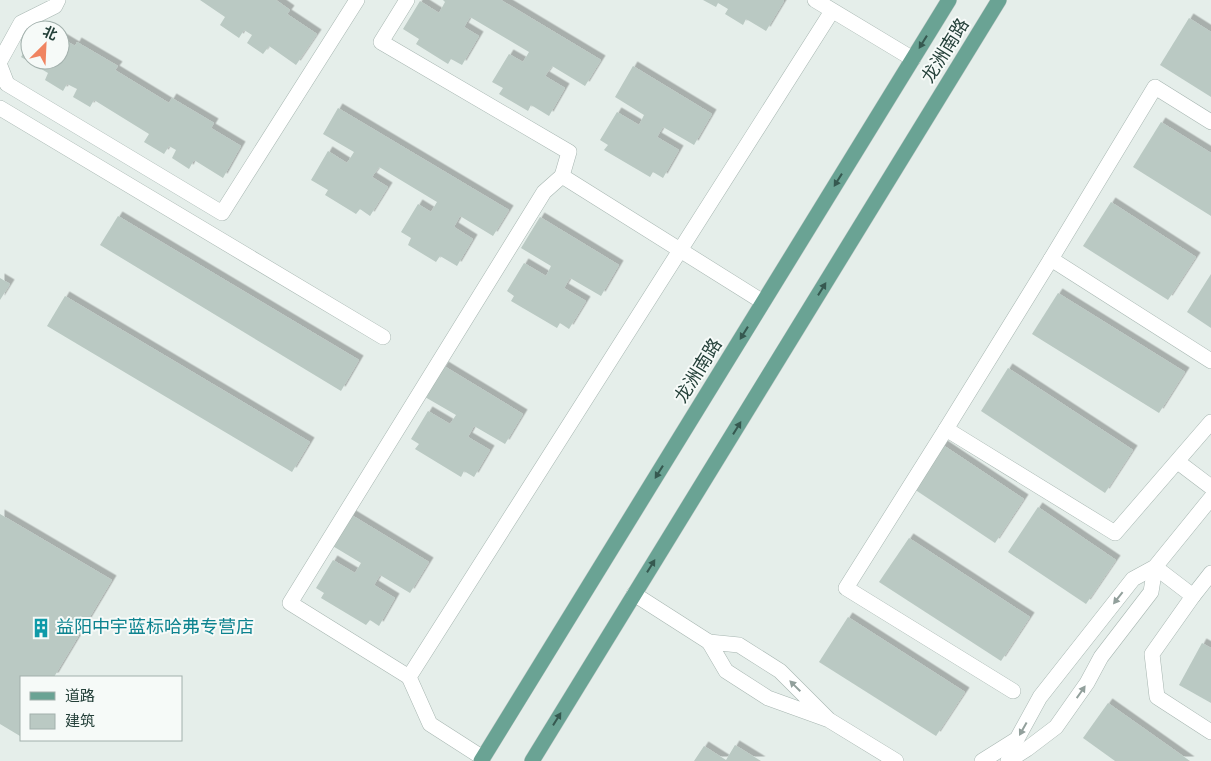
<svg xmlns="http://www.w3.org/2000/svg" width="1211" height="761" font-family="'Alegreya Sans','Noto Sans SC',sans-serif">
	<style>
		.building { fill: #bac9c3; filter: url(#shadow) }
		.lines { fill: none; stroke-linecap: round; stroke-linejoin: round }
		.minor-casing { stroke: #a7b6b1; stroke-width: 16 }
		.major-casing { stroke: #c2cac8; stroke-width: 16 }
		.minor { stroke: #fff; stroke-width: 15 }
		.major { stroke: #6aa394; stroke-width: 15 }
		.oneway { fill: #365950 }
		.oneway2 { fill: #92a09c }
		.labels { text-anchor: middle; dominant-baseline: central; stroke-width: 4; stroke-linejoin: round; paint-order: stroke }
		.street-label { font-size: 18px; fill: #244039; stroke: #f6faf8 }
		.culture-label { font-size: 18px; fill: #0d838f; stroke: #f6faf8; text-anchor: start }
	</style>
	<defs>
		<filter id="shadow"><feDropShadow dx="4.5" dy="-4.5" stdDeviation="0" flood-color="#0004"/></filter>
	</defs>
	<rect width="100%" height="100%" fill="#e5eeea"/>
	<!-- building -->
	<g class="building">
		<polygon points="200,0 276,0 290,10 287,14 317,34 296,65 269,46 263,54 247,43 252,35 244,30 239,38 220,25 225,17"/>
		<polygon points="443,0 501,0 601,60 585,86 552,66 545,76 565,88 549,116 531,105 528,111 499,94 503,88 492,82 509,54 523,62 529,52 470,17 464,27 479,36 462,65 451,59 448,64 416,44 419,39 403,29 420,1 439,13 445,2"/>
		<polygon points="703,0 783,0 784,1 766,31 746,19 743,25 725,14 728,9 718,3 716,7"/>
		<polygon points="1189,18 1211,32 1211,97 1160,65"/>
		<polygon points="60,37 75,46 77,42 118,66 115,70 169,103 172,98 214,123 211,128 241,146 223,178 194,160 189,169 172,158 176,150 169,146 164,154 144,142 149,134 94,100 90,107 73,97 77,89 67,84 63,91 45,80 48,73 21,57 30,42 30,60 60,60"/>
		<polygon points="633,66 712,114 694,145 663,127 657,137 679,150 663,178 653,172 650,177 604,150 608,145 600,140 617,112 639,125 644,115 615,97"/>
		<polygon points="338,108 509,210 493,236 460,216 454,227 473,239 457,266 440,256 436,262 408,245 411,238 401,232 418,204 431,212 437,202 379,167 372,177 388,187 370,216 360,209 356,214 325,195 328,190 311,180 328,151 347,163 354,152 323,134"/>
		<polygon points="1161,122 1211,153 1211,216 1133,167"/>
		<polygon points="1111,202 1196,257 1168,300 1083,246"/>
		<polygon points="118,216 359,360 341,391 100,245"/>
		<polygon points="540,217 619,265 601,296 570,278 564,288 586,301 569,329 560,323 557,328 511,301 514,296 507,291 524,263 546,276 551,266 521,248"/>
		<polygon points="1211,274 1211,328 1187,312"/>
		<polygon points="0,278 10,284 0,300"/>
		<polygon points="1058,293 1185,372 1159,413 1032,334"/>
		<polygon points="65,296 310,442 292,472 47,326"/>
		<polygon points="444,366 523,414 505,444 474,426 468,437 490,450 474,477 464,471 461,477 415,449 419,444 411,439 428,411 450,424 456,415 425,397"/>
		<polygon points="1008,368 1133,450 1105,493 981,411"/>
		<polygon points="943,445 1024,499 995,543 914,489"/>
		<polygon points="1038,507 1116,560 1086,604 1008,552"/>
		<polygon points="0,514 112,580 54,677 21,677 21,734 20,736 0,724"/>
		<polygon points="350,514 429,562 410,593 380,575 374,585 395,598 379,626 370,620 366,625 321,598 324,593 316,588 333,560 355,573 361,563 331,545"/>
		<polygon points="909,538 1030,617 1001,661 879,582"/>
		<polygon points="848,617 965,692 936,736 819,662"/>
		<polygon points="1202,643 1211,648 1211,703 1179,685"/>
		<polygon points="1108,703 1190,761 1115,761 1083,738"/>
		<polygon points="735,745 761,761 694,761 704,746 726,760"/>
	</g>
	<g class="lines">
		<defs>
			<g id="minor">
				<polyline points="407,0 381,42 569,152 562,176 763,302"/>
				<polyline points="815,0 913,59"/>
				<polyline points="0,61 21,23 55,6 58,0"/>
				<polyline points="0,66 7,84 222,213 357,0"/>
				<polyline points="0,108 383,337"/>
				<polyline points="1051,259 1155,87 1211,122"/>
				<polyline points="1211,361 1051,259 946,429 1115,533 1211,422"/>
				<polyline points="946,429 846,588 1013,691"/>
				<polyline points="1178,462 1211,487"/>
				<polyline points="1155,567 1193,596 1211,573"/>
				<polyline points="634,594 709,642"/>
				<polyline points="1193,596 1152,654 1157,697 1211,732"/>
				<polyline points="409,677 290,603 544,192 562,176"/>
				<polyline points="829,720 780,671 739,645 709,642 726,671 768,698 829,720 896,761"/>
				<polyline points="483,758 430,724 409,677 832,11"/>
				<polyline points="982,761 1017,739 1040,697 1133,579 1155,567 1211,498"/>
				<polyline points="1008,761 1027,749 1056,727 1087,683 1101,657 1151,592 1155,567"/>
			</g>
			<g id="major">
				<polyline points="481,761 949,0"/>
				<polyline points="532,761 999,0"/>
			</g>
		</defs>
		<!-- minor casing -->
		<use href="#minor" class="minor-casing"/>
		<!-- major casing -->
		<use href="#major" class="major-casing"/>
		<!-- minor -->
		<use href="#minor" class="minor"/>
		<!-- major -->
		<use href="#major" class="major"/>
	</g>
	<!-- one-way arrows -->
	<defs><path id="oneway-solid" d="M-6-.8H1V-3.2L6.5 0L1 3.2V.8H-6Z" transform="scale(1.25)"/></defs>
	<g class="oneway">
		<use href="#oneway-solid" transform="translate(923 42) rotate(122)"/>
		<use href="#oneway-solid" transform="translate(838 180) rotate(122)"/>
		<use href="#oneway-solid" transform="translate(822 289) rotate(-58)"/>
		<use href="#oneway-solid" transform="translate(744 333) rotate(122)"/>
		<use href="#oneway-solid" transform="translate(737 428) rotate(-58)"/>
		<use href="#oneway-solid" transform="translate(659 472) rotate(122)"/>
		<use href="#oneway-solid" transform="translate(651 566) rotate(-58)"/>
		<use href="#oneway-solid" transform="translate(557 719) rotate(-58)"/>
	</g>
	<g class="oneway2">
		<use href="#oneway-solid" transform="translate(1118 598) rotate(128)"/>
		<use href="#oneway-solid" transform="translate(795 686) rotate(-135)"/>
		<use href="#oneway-solid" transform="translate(1081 692) rotate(-55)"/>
		<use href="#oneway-solid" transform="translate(1023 729) rotate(119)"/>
	</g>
	<!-- icons -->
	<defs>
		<symbol id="building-bare" viewBox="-9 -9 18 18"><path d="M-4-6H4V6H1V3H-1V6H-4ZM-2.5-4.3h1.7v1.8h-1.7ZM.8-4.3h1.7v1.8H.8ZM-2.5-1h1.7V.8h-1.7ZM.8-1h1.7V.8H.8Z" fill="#0f9aa8" stroke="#f6faf8" stroke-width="2.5" paint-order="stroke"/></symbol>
	</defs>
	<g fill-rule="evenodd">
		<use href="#building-bare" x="27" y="614" width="28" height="28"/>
	</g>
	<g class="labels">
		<!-- street labels -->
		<g class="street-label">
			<text transform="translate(946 51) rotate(-58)">龙洲南路</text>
			<text transform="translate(699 371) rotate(-58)">龙洲南路</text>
		</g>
		<!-- culture labels -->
		<g class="culture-label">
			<text x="56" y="628">益阳中宇蓝标哈弗专营店</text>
		</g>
	</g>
	<!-- legend -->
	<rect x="20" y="676" width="162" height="65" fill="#f6faf8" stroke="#a2b0ac"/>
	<rect x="30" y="692" width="25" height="8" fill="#6aa394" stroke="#a2b0ac"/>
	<text x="65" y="701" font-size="15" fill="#244039">道路</text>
	<rect x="30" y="714" width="25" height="15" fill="#bac9c3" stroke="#a2b0ac"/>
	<text x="65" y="726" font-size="15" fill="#244039">建筑</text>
	<!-- north arrow -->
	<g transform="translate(45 45) rotate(24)"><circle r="24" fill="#f6faf8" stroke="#a2b0ac"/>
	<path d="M0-4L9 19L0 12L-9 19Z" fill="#f08461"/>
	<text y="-8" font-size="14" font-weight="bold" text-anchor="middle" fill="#244039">北</text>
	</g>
</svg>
